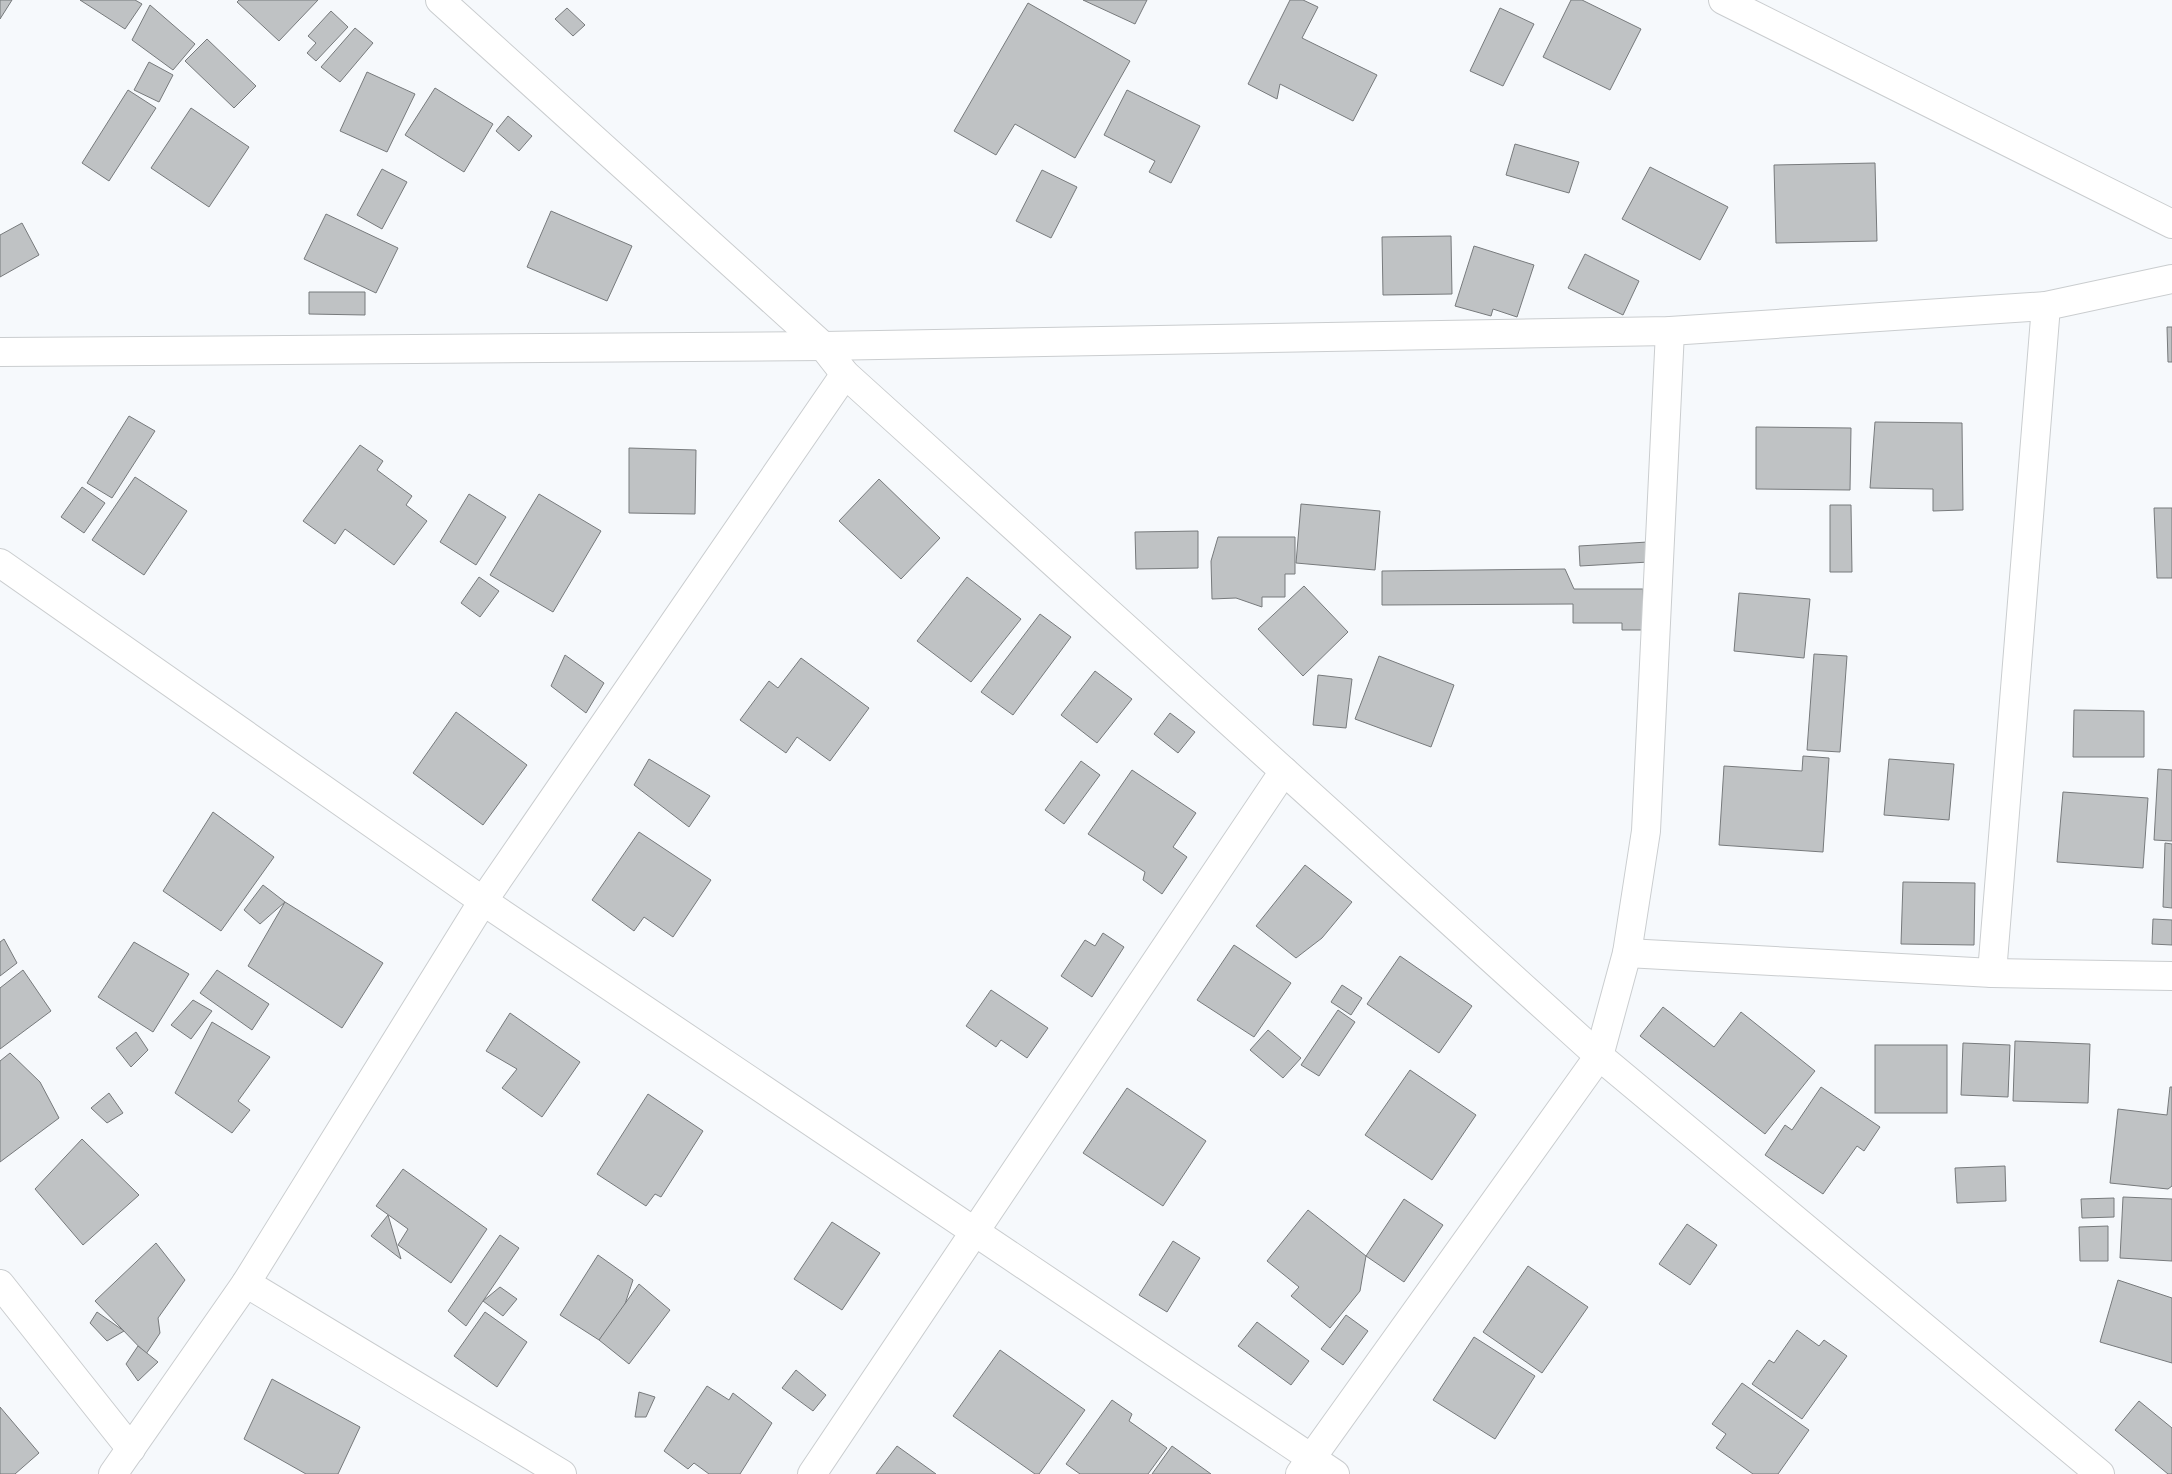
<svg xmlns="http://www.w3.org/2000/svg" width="2172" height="1474" font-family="'Space Grotesk',sans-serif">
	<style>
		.building { fill: #bfc2c4; stroke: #777a7c }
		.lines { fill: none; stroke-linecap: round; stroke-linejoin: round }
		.minor-casing { stroke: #cacdcf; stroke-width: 30 }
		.minor { stroke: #fff; stroke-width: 28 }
	</style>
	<rect width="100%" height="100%" fill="#f6f9fc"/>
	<!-- building -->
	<g class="building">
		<polygon points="0,0 12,0 0,19"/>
		<polygon points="80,0 135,0 142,4 125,29"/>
		<polygon points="239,0 318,0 279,41 237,2"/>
		<polygon points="1083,0 1147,0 1135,24"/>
		<polygon points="1290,0 1303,0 1318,7 1302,38 1377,75 1353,121 1280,84 1277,99 1248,84"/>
		<polygon points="1571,0 1582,0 1641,29 1610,90 1543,57"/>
		<polygon points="1028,3 1130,61 1075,158 1015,124 996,155 954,131"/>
		<polygon points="150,5 195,44 173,70 132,40"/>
		<polygon points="567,8 585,25 573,36 555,19"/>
		<polygon points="1500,8 1534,24 1503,86 1470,71"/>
		<polygon points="331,11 348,27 316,61 307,53 316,43 308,36"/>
		<polygon points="355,28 373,43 340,82 321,67"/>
		<polygon points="207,39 256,86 234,108 185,61"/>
		<polygon points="149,62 173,75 159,102 134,90"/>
		<polygon points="367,72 415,94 387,152 340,131"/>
		<polygon points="435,88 493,124 464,172 405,135"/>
		<polygon points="128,90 156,108 109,181 82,163"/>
		<polygon points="1127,90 1200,126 1171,183 1149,172 1155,161 1104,135"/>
		<polygon points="191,108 249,147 209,207 151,168"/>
		<polygon points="508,116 532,136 519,151 496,131"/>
		<polygon points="1515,144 1579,162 1569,193 1506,175"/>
		<polygon points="1875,163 1877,241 1776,243 1774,165"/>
		<polygon points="1650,167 1728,207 1700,260 1622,219"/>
		<polygon points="382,169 407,182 382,229 357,215"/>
		<polygon points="1042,170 1077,187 1051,238 1016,221"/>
		<polygon points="551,211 632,246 607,301 527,267"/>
		<polygon points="326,214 398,248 376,293 304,259"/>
		<polygon points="22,223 39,255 0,277 0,235"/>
		<polygon points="1451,236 1452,294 1383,295 1382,237"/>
		<polygon points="1474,246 1534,265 1517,317 1493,309 1491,316 1455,306"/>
		<polygon points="1585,254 1639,281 1623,315 1568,288"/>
		<polygon points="309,292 365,292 365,315 309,314"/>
		<polygon points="2167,327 2172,327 2172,362 2168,362"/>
		<polygon points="129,416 155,431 112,498 87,483"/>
		<polygon points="1875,422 1962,423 1963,510 1933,511 1933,489 1870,488"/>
		<polygon points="1756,427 1851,428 1850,490 1756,489"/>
		<polygon points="360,445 383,461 377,470 412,496 406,505 427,521 394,565 345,529 335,544 303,521"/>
		<polygon points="629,448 696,450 695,514 629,513"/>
		<polygon points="135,477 187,511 144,575 92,540"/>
		<polygon points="879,479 940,538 901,579 839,521"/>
		<polygon points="82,487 105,503 84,533 61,517"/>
		<polygon points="469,494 506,517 476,565 440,542"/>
		<polygon points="539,494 601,531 553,612 490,575"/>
		<polygon points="1301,504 1380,511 1375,570 1296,563"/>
		<polygon points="1830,505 1851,505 1852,572 1830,572"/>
		<polygon points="2154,508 2172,508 2172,578 2157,578"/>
		<polygon points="1198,531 1198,568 1136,569 1135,532"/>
		<polygon points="1218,537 1295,537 1295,574 1285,574 1285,597 1262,597 1262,607 1236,598 1212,599 1211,561"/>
		<polygon points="1648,542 1649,562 1580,566 1579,546"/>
		<polygon points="1565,569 1574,589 1643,589 1643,630 1622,630 1622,623 1573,623 1573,604 1382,605 1382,571"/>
		<polygon points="479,577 499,591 480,617 461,603"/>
		<polygon points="967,577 1021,619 971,682 917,641"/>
		<polygon points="1304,586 1348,632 1303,676 1258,629"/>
		<polygon points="1739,593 1810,599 1804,658 1734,651"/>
		<polygon points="1040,614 1071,637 1013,715 981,692"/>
		<polygon points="1814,654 1847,656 1840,752 1807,750"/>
		<polygon points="565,655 604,683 586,713 551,686"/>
		<polygon points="1379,656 1454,685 1431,747 1355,719"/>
		<polygon points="801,658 869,708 830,761 797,737 786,753 740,720 769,681 778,688"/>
		<polygon points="1095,671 1132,699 1097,743 1061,715"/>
		<polygon points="1318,675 1352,679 1346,728 1313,725"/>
		<polygon points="2074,710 2144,711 2144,757 2073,757"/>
		<polygon points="456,712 527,765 483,825 413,773"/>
		<polygon points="1170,713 1195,732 1178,753 1154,734"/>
		<polygon points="1803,756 1829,758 1823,852 1719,845 1724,766 1802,771"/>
		<polygon points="649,759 710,796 689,827 634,785"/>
		<polygon points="1889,759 1954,764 1949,820 1884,815"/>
		<polygon points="1081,761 1100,775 1064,824 1045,810"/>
		<polygon points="2158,769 2172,770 2172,841 2154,840"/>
		<polygon points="1132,770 1196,813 1173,847 1187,857 1162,894 1143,880 1145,872 1088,834"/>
		<polygon points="2063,792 2148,798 2143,868 2057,862"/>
		<polygon points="213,812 274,857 221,931 163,891"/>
		<polygon points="639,832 711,880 673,937 644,917 634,931 592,900"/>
		<polygon points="2165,843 2172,844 2172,908 2163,907"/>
		<polygon points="1305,865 1352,902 1322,938 1296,958 1256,926"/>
		<polygon points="1903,882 1975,883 1974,945 1901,944"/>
		<polygon points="263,885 285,902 260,924 244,910"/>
		<polygon points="285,902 383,963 342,1028 248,966"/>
		<polygon points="2153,919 2172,920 2172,945 2152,944"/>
		<polygon points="1103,933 1124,947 1092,997 1061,976 1085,940 1095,946"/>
		<polygon points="4,939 17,963 0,976 0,942"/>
		<polygon points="134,942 189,974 153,1032 98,997"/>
		<polygon points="1234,945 1291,983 1254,1037 1197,1000"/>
		<polygon points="1400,956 1472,1006 1439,1053 1367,1004"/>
		<polygon points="23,970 51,1011 0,1049 0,988"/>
		<polygon points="217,970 269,1004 252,1030 200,993"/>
		<polygon points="1342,985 1362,998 1351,1015 1331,1002"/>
		<polygon points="991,990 1048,1028 1027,1058 1001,1040 996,1047 966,1026"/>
		<polygon points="193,1000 212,1011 191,1039 171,1025"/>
		<polygon points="1663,1007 1714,1047 1741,1012 1815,1071 1765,1134 1640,1036"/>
		<polygon points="1338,1010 1355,1022 1319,1076 1301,1065"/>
		<polygon points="510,1013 580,1062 542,1117 502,1088 517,1069 486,1051"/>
		<polygon points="212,1022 270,1057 238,1101 250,1110 232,1133 175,1093"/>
		<polygon points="1268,1030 1301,1058 1283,1078 1250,1050"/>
		<polygon points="136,1032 148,1050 131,1067 116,1048"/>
		<polygon points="2015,1041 2090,1044 2088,1103 2013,1101"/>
		<polygon points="1963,1043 2010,1045 2008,1097 1961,1095"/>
		<rect x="1875" y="1045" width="72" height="68"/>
		<polygon points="10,1053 40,1082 59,1118 0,1162 0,1061"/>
		<polygon points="1410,1070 1476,1115 1432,1180 1365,1135"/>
		<polygon points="1821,1087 1880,1127 1864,1151 1857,1146 1823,1194 1765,1155 1785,1125 1792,1130"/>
		<polygon points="2170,1087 2172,1087 2172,1186 2168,1189 2110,1183 2118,1109 2167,1115"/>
		<polygon points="1127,1088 1206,1141 1163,1206 1083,1153"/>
		<polygon points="109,1093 123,1113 107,1123 91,1108"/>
		<polygon points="648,1094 703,1131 661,1197 655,1194 646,1206 597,1174"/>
		<polygon points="82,1139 139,1195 83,1245 35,1189"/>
		<polygon points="2005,1166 2006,1201 1957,1203 1955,1168"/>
		<polygon points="403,1169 487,1229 451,1283 398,1245 408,1229 376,1206"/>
		<polygon points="2123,1197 2172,1199 2172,1261 2120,1258"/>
		<polygon points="2114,1198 2114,1217 2082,1218 2081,1199"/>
		<polygon points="1404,1199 1443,1225 1404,1282 1366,1256"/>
		<polygon points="1308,1210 1366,1256 1360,1291 1330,1328 1291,1296 1299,1287 1267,1261"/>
		<polygon points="388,1215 401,1259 371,1236"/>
		<polygon points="832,1222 880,1253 842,1310 794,1279"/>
		<polygon points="1687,1224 1717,1245 1690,1285 1659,1264"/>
		<polygon points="2108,1226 2108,1261 2080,1261 2079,1227"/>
		<polygon points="500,1235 519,1248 466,1326 448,1311"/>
		<polygon points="1173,1241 1200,1258 1167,1312 1139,1295"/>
		<polygon points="156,1243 185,1280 158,1318 160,1333 146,1354 95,1301"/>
		<polygon points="598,1255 633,1280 621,1316 599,1340 560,1315"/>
		<polygon points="1528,1266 1588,1307 1542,1373 1483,1332"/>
		<polygon points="2118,1280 2172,1298 2172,1363 2100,1342"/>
		<polygon points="639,1284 670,1310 629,1364 599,1340"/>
		<polygon points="500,1287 517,1299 503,1316 483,1301"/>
		<polygon points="97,1312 124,1331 107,1341 90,1323"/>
		<polygon points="485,1312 527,1342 497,1387 454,1356"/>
		<polygon points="1346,1315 1368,1331 1343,1365 1321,1349"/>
		<polygon points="1257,1322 1309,1361 1291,1385 1238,1346"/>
		<polygon points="1797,1330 1819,1346 1824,1340 1847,1356 1802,1419 1752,1384 1769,1360 1774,1363"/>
		<polygon points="1474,1337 1535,1376 1495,1439 1433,1400"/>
		<polygon points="138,1346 158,1362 138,1381 126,1364"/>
		<polygon points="1000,1350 1085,1410 1039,1474 1035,1474 953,1416"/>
		<polygon points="796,1370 826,1395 813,1411 782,1388"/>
		<polygon points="272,1379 360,1427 338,1474 306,1474 244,1439"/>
		<polygon points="1742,1383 1809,1430 1778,1474 1753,1474 1716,1448 1726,1434 1712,1424"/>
		<polygon points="707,1386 729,1400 733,1393 772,1423 740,1474 709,1474 694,1463 688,1469 664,1451"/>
		<polygon points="639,1392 655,1397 646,1417 635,1417"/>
		<polygon points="1112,1400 1132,1414 1129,1421 1167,1448 1148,1474 1080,1474 1066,1464"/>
		<polygon points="2139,1401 2172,1428 2172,1474 2168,1474 2115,1430"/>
		<polygon points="0,1407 39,1453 15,1474 0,1474"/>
		<polygon points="897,1446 936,1474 876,1474"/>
		<polygon points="1172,1446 1211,1474 1152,1474"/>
	</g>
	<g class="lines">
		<defs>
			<g id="minor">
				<polyline points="440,0 823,346 845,374 1599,1056 2100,1474"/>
				<polyline points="1723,0 2172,224"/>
				<polyline points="0,352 823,346 1670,331 2046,306 2172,279"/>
				<polyline points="0,563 483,901 1335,1474"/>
				<polyline points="1627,953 1992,973 2172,976"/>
				<polyline points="1992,973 2046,306"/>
				<polyline points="246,1283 562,1474"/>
				<polyline points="0,1284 131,1449"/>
				<polyline points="113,1474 246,1283 483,901 845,374"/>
				<polyline points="812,1474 1284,771"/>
				<polyline points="1300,1474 1599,1056 1627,953 1646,831 1670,331"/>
			</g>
		</defs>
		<!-- minor casing -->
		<use href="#minor" class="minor-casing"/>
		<!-- minor -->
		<use href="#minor" class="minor"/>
	</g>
</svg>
